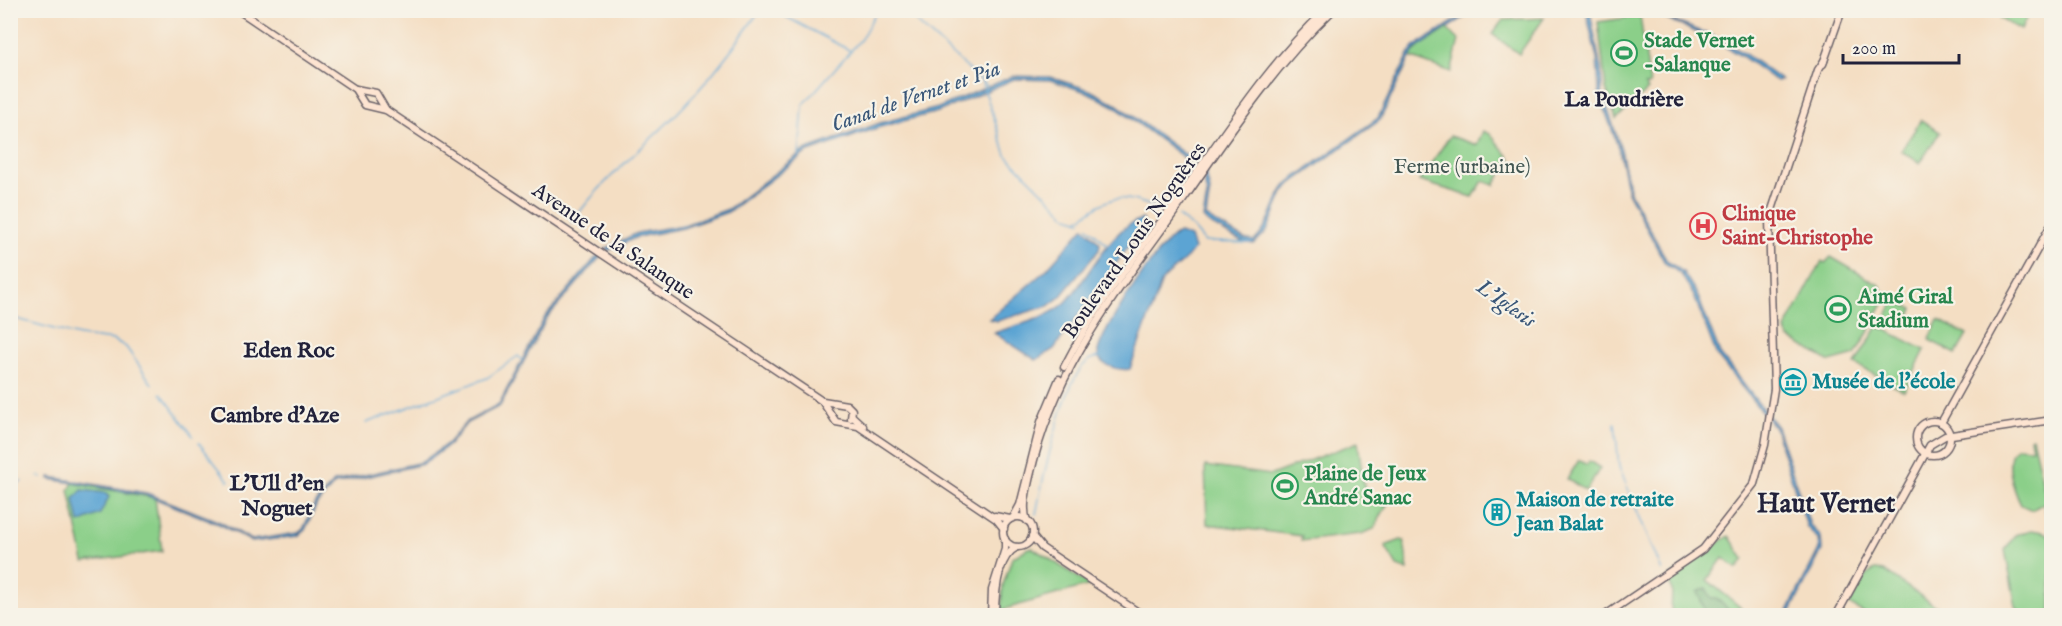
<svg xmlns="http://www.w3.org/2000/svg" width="2062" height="626" font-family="'IM FELL English',serif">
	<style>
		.green { fill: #8bcf89; stroke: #567862; stroke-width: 1.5 }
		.forest { fill: #70b275; stroke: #496a58; stroke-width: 1.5 }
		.water { fill: #5ca4d3; stroke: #3f6387; stroke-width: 1.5 }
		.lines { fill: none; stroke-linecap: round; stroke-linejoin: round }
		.stream { stroke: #5ca4d3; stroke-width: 1.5 }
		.secondary-casing { stroke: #6c646b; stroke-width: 9 }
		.secondary { stroke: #fde4d1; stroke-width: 6 }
		.labels { text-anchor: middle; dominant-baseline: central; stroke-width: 4.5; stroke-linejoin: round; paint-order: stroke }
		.leisure-label { font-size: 21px; font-weight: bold; fill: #27864d; stroke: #f7f3e8; text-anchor: start }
		.park-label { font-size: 21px; fill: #425652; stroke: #f7f3e8 }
		.health-label { font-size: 21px; font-weight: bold; fill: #be3a42; stroke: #f7f3e8; text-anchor: start }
		.street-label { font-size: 21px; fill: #22223b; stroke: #f7f3e8 }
		.culture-label { font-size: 21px; font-weight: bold; fill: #0d838f; stroke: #f7f3e8; text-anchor: start }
		.water-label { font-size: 22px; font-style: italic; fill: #395678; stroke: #f7f3e8 }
		.neighbourhood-label { font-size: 22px; font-weight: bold; fill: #22223b; stroke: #f7f3e8 }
		.district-label { font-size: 27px; font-weight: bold; fill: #22223b; stroke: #f7f3e8 }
	</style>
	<rect width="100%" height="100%" fill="#f7f3e8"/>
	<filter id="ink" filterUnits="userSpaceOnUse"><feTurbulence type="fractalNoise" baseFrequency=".0167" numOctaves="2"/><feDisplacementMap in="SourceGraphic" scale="12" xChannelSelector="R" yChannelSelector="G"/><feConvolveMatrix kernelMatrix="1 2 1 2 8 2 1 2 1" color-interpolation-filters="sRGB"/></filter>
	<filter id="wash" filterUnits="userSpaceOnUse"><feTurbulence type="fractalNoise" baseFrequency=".008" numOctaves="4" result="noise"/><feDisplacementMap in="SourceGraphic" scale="24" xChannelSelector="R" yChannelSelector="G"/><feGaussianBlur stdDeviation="1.35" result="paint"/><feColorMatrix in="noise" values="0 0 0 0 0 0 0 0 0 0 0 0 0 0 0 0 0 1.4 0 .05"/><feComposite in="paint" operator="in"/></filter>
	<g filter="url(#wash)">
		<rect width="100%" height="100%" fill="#f4dec3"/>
		<!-- green -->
		<g class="green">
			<polygon points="2003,10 2029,13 2021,30 2000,19"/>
			<polygon points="1640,16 1650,85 1645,86 1648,90 1616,119 1606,89 1598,22"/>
			<polygon points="1544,18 1519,54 1492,34 1503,20"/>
			<path d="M1447 29 1459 40 1451 72 1410 57C1419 43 1435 39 1447 29Z"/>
			<polygon points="1921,120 1940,132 1920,163 1901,151"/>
			<polygon points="1483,131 1490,134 1511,159 1494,185 1483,181 1473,197 1419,181 1450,136 1477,145"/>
			<polygon points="1831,257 1881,286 1880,289 1889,295 1875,316 1877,317 1855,355 1830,362 1789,338 1785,329 1822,261 1825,263"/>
			<polygon points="1895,300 1913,309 1905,326 1886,317"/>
			<polygon points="1939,320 1967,335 1956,354 1929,340"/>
			<polygon points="1878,326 1925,350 1904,391 1855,364"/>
			<path d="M2032 437 2049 511 2046 512 2044 503 2032 510 2021 505C2014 491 2002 457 2017 447L2032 448 2030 438Z"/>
			<polygon points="1358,442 1366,500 1387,496 1389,501 1374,529 1361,534 1301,541 1302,536 1207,524 1205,466 1271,475"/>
			<polygon points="1579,460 1587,465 1589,461 1600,468 1586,491 1567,479"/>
			<polygon points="73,483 155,498 162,551 84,562 69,490"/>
			<polygon points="2031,530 2044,532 2050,536 2049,530 2051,530 2051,615 2022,615 2016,607 2005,550 2015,535"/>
			<polygon points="1729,536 1744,559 1737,569 1723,558 1707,580 1750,615 1671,615 1672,591 1668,577"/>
			<polygon points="1401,540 1404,541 1408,570 1397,566 1385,546"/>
			<polygon points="1028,548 1033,548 1090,585 1001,610 1003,585 1012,558"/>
			<polygon points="1875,570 1884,571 1949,615 1867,615 1849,604 1868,574"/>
		</g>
		<!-- forest -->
		<polygon class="forest" points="1706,588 1711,598 1716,598 1734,615 1707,615 1697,592"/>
		<!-- water -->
		<g class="water">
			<path d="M1470 11H1474L1414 50 1380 120 1291 184 1283 193 1267 231 1254 244 1242 242 1208 223 1203 218 1207 195 1202 171 1114 106 1089 93 1050 80 1014 79 938 112 880 127 806 153 728 212 683 228 637 237 607 251 605 249 637 233 684 225 728 209 805 150 880 123 938 108 1013 76 1050 77 1090 90 1116 104 1205 169 1210 191 1206 217 1244 239 1254 241C1272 226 1272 199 1289 182L1378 118 1412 48Z"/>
			<polygon points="1586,11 1590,11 1601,70 1602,92 1621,149 1630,192 1667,261 1683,272 1697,294 1720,354 1777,427 1810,525 1821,537 1822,550 1789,615 1786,615 1819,549 1818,539 1807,527 1775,428 1717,356 1694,296 1681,274 1665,263 1628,193 1619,150 1599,93 1597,59"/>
			<polygon points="1647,11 1711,35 1745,54 1781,80 1776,81 1743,57 1710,38"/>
			<path d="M1143 219 1144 225 1054 349 1036 360 994 333C1016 325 1048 319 1066 302 1088 279 1112 224 1143 219Z"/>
			<polygon points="1084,227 1100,243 1099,250 1060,297 1048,306 997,321 989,319 1046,270"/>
			<path d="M1179 233 1190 237 1194 249C1186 263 1172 268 1162 281L1130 369C1120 371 1096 366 1098 351 1102 330 1161 240 1179 233Z"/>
			<polygon points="598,255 601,256 547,318 500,406 467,423 449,445 423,464 335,484 317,504 305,530 298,536 252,542 219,524 146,495 50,479 50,477 147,493 220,522 252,540 298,533 303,529 315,503 334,482 422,462 448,443 466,422 499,404 545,317"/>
			<polygon points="82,490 105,493 109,497 100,514 79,523 74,499"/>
		</g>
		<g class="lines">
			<!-- stream -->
			<g class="stream">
				<polyline points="773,10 849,50"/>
				<polyline points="903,10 987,86"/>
				<polyline points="981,79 1006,155 1068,217 1081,221"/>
				<polyline points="799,156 803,105 861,39 877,10"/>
				<polyline points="1178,216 1193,228 1205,242 1250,243"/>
				<path d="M1078 220C1117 191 1119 195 1164 210"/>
				<path d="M571 224C602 178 649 144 686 104 713 75 737 43 760 10"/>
				<polyline points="1088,227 1110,247"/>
				<polyline points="10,317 79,336 114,340 126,347 152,384"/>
				<polyline points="161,393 193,436"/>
				<polyline points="366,423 487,378 518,356 522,360"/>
				<polyline points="1615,423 1619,467 1662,571"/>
				<polyline points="199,443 229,481"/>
				<polyline points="38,476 42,477"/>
				<polyline points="10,488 22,481"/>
				<polyline points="10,499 17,510"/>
				<path d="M1036 514C1042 483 1063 380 1087 362 1090 359 1095 358 1099 357"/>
			</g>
		</g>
	</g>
	<g filter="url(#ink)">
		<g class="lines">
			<defs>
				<g id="secondary">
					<polyline points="238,10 355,89 365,105 386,110 822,401 836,422 858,426 996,519 1004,529"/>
					<polyline points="1823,64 1842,10"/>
					<polyline points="356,89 376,93 386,110"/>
					<path d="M1064 367C1095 306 1139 252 1179 197 1225 133 1268 64 1326 10"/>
					<polyline points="823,401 847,405 852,410 851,418"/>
					<polyline points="852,416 863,426"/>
					<circle cx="1933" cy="438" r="17"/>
					<polyline points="1941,423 2052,223"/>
					<polyline points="995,516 1010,519"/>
					<circle cx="1018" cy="532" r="15"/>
					<polyline points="1013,518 1020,505 1041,422 1059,379"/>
					<path d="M1027 521C1022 507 1027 490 1030 476 1056 362 1120 289 1186 196 1231 131 1275 65 1333 10"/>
					<polyline points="1032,536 1042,548 1144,616"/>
					<polyline points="991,616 992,590 1005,549 1005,539"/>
					<path d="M995 616C995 595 997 557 1017 547"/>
					<polyline points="1604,616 1703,549 1754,484 1765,445 1774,389 1769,219 1818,70 1824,61"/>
					<polyline points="1836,616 1930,445 1945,436 2052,420"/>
				</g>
			</defs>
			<!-- secondary casing -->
			<use href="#secondary" class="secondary-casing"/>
			<!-- secondary -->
			<use href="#secondary" class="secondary"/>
		</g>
	</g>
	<!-- icons -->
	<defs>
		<symbol id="stadium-ring" viewBox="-11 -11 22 22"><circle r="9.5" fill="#f7f3e8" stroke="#2e9e5b" stroke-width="1.5"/><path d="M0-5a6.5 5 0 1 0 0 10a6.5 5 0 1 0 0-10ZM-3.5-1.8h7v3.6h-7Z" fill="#2e9e5b"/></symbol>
		<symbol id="hospital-ring" viewBox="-11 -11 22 22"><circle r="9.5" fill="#f7f3e8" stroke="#e0444e" stroke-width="1.5"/><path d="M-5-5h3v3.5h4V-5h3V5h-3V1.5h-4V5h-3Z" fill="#e0444e"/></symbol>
		<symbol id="museum-ring" viewBox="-11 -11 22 22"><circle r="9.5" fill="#f7f3e8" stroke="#0f9aa8" stroke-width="1.5"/><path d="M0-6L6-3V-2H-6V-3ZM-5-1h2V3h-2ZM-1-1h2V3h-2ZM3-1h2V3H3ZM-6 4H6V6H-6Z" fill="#0f9aa8"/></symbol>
		<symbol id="building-ring" viewBox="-11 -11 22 22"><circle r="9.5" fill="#f7f3e8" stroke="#0f9aa8" stroke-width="1.5"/><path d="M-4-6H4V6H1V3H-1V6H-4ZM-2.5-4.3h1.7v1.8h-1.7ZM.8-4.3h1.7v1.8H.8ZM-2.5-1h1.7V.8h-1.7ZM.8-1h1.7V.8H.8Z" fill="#0f9aa8"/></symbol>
	</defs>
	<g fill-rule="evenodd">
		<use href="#stadium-ring" x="1609" y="38" width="30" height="30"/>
		<use href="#hospital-ring" x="1688" y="211" width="30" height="30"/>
		<use href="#stadium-ring" x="1823" y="294" width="30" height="30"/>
		<use href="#museum-ring" x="1778" y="367" width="30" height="30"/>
		<use href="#stadium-ring" x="1270" y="471" width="30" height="30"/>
		<use href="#building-ring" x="1482" y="497" width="30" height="30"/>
	</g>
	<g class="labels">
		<!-- leisure labels -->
		<g class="leisure-label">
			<text x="1644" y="41">Stade Vernet<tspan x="1644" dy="24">-Salanque</tspan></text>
			<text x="1858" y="297">Aimé Giral<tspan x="1858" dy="24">Stadium</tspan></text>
			<text x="1304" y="474">Plaine de Jeux<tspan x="1304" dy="24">André Sanac</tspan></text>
		</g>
		<!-- park labels -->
		<g class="park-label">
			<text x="1462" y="167">Ferme (urbaine)</text>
		</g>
		<!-- health labels -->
		<g class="health-label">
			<text x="1722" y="214">Clinique<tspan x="1722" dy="24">Saint-Christophe</tspan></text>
		</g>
		<!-- street labels -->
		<g class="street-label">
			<text transform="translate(1135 241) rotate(-55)">Boulevard Louis Noguères</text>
			<text transform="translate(613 242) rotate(34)">Avenue de la Salanque</text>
		</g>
		<!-- culture labels -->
		<g class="culture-label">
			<text x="1812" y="382">Musée de l'école</text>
			<text x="1516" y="500">Maison de retraite<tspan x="1516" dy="24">Jean Balat</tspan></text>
		</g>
		<!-- water labels -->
		<g class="water-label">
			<text transform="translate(916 97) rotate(-19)">Canal de Vernet et Pia</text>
			<text transform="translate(1506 304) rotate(35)">L'Iglesis</text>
		</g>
		<!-- neighbourhood labels -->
		<g class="neighbourhood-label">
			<text x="1624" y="100">La Poudrière</text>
			<text x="289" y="351">Eden Roc</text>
			<text x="275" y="416">Cambre d'Aze</text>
			<text x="277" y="484">L'Ull d'en<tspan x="277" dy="25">Noguet</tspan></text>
		</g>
		<!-- district labels -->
		<g class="district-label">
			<text x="1826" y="505">Haut Vernet</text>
		</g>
	</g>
	<!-- margin -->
	<rect width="2062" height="626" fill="none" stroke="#f7f3e8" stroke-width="36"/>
	<!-- scale -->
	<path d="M1843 54v9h116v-9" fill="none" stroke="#22223b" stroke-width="3"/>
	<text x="1852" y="54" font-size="18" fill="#22223b" stroke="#f7f3e8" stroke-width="4.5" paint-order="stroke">200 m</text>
</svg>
